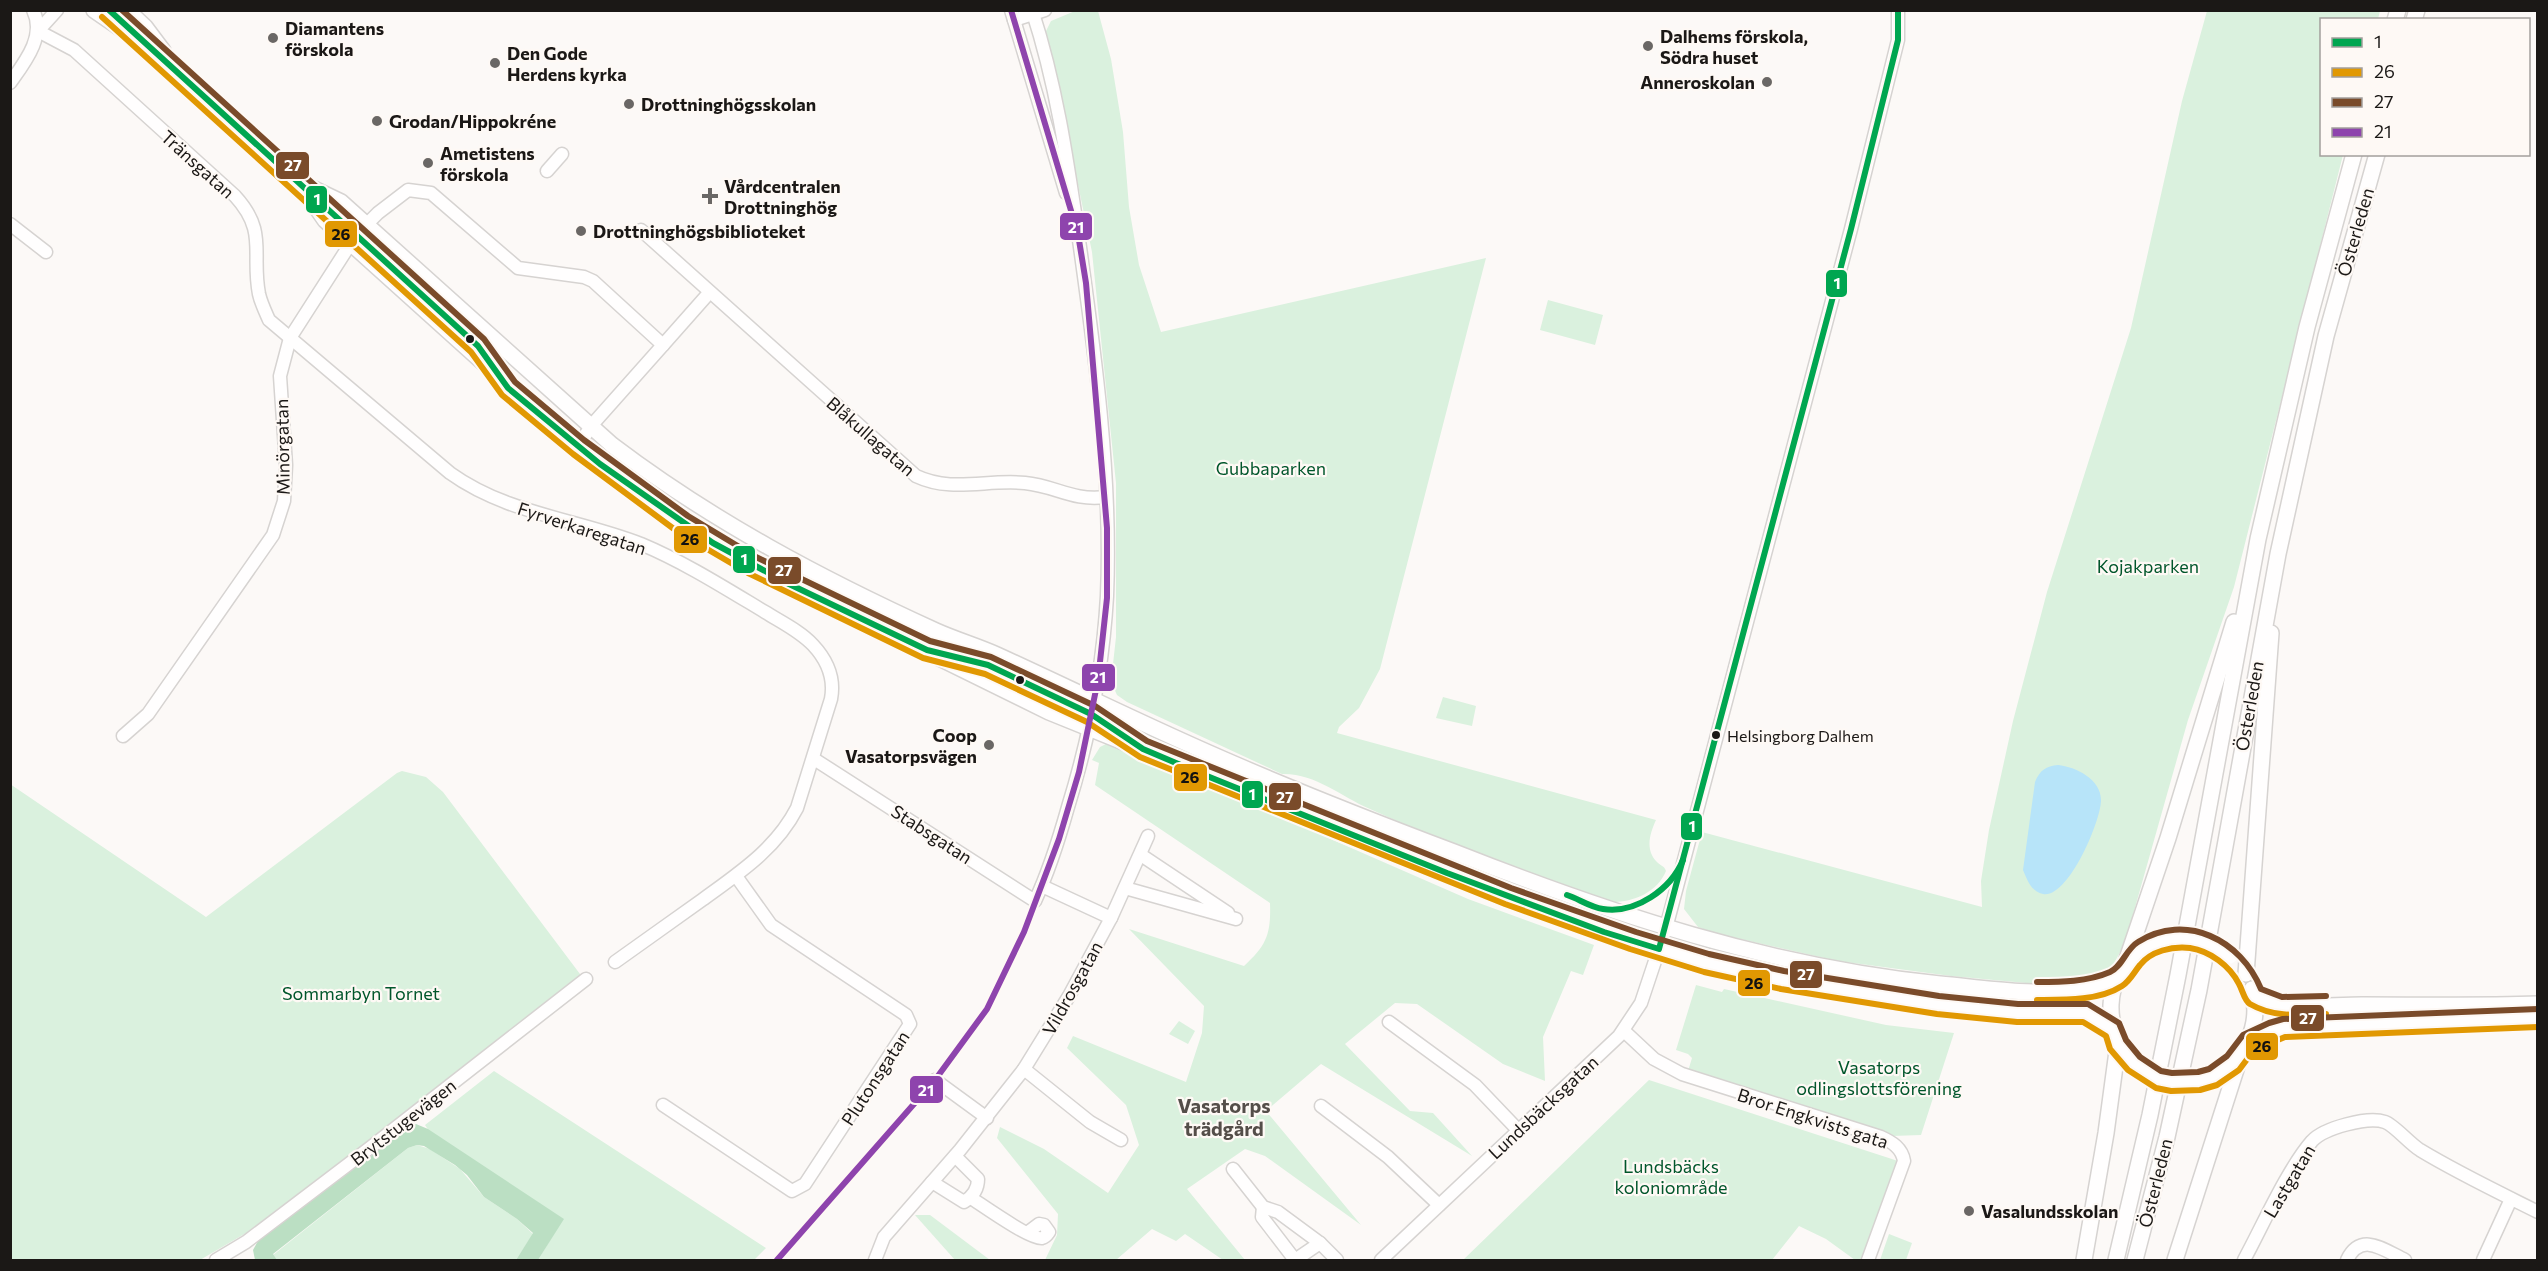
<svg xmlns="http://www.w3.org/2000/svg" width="2548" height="1271" font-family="Commissioner,sans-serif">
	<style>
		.green { fill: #daf1de }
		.forest { fill: #bbdfc3 }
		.water { fill: #b7e4f9 }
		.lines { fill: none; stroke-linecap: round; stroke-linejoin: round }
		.minor-casing { stroke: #d6d3d1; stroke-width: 15 }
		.major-casing { stroke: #d6d3d1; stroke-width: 18 }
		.minor { stroke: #fffefe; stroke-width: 12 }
		.major { stroke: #fffefe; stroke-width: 15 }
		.major-bridge-casing { stroke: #d6d3d1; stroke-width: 18; stroke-linecap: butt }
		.major-bridge { stroke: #fffefe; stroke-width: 15 }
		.bus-1-casing { stroke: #fef9f5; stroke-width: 10 }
		.bus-2-casing { stroke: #fef9f5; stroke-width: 10 }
		.bus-3-casing { stroke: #fef9f5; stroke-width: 10 }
		.bus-4-casing { stroke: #fef9f5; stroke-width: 10 }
		.bus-1 { stroke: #00a650; stroke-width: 6 }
		.bus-2 { stroke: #e19802; stroke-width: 6 }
		.bus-3 { stroke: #7a4b2a; stroke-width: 6 }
		.bus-4 { stroke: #8e44ad; stroke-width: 6 }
		.poi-dot { fill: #6a6765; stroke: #fef9f5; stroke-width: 2 }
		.bus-dot { fill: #1b1816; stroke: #fef9f5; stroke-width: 2 }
		.labels { text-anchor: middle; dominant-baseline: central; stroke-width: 4.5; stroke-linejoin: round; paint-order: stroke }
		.bus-label { font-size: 16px; fill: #1b1816; stroke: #fef9f5; text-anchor: start }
		.poi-label { font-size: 18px; font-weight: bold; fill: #1b1816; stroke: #fef9f5; text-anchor: start }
		.street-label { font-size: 18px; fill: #1b1816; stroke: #fef9f5 }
		.park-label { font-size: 18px; fill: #01562b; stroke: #fef9f5 }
		.neighbourhood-label { font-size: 20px; font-weight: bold; fill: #544e49; stroke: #fef9f5 }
		.line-badge { stroke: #fef9f5; stroke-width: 2 }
		.badge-label { font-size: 16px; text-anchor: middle; font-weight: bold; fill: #fff }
		.pale-badge-label { font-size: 16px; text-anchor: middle; font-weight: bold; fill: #111 }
	</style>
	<rect width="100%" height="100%" fill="#fcf9f7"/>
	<!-- green -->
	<g class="green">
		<path d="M1075 11H1098L1111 59 1123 132 1129 207 1139 265 1161 332 1486 258 1380 669 1359 708 1339 727 1337 733 1656 820C1650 833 1645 849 1656 861 1660 866 1664 865 1666 871 1657 893 1632 903 1609 902 1591 900 1570 888 1553 882 1491 860 1429 836 1370 809 1340 796 1315 773 1282 774L1127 702 1117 695 1111 682 1116 637V483L1092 252 1046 31 1051 21Z"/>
		<polygon points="2207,11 2380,11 2378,19 2322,20 2322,154 2343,155 2234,587 2188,720 2125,943 2112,967 2093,979 2069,987 1951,976 1838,961 1714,933 1698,927 1684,909 1686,891 1702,832 1982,907 1981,881 1989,830 2013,721 2047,592 2131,328 2182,101"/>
		<polygon points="1548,300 1603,315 1595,345 1540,330"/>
		<polygon points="1443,697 1476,706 1472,726 1436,718"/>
		<path d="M1108 743 1115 745 1468 899 1594 945 1583 975 1571 971 1543 1037 1545 1081 1503 1064 1417 1004 1395 1003 1345 1044 1410 1111 1433 1113 1472 1156 1321 1064 1266 1111 1361 1225 1265 1156 1245 1149 1187 1189 1245 1260H1223L1185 1234 1176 1241 1152 1229 1116 1260H1045L1057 1235 1058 1214 997 1138 1000 1127 1044 1149 1108 1193 1139 1145 1126 1105 1067 1048 1073 1036 1186 1082 1202 1033 1204 1006 1129 929 1244 966C1267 945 1271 934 1270 903L1095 785 1099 763 1092 760 1100 747Z"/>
		<polygon points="402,771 426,777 443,792 583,978 246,1233 200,1260 11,1260 10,784 206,917 397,773"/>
		<polygon points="1696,985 1722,992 1724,989 1886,1025 1954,1033 1921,1135 1892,1136 1688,1071 1692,1058 1688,1054 1676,1050"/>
		<polygon points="1179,1021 1195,1031 1188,1044 1169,1034"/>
		<polygon points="494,1071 766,1248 754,1260 538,1260 563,1219 429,1131 425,1125"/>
		<polygon points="1649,1080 1898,1161 1864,1258 1855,1260 1826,1239 1799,1226 1772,1260 1463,1260"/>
		<polygon points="417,1145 430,1149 460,1169 484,1197 517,1219 533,1234 516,1260 277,1260 273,1255 408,1148"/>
		<polygon points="915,1215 930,1215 990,1260 955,1260"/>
		<polygon points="1889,1234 1912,1243 1906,1260 1880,1260"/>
	</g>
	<!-- forest -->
	<polygon class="forest" points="416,1124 428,1129 564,1219 538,1260 516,1260 533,1233 517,1219 484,1197 467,1175 455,1165 424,1146 417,1145 408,1148 273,1254 277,1260 255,1260 253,1250 259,1239 400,1131"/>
	<!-- water -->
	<path class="water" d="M2058 765C2076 767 2101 779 2101 800 2101 821 2068 899 2043 894 2031 892 2027 879 2023 870L2035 782C2040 770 2046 766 2058 765Z"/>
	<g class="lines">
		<defs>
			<g id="minor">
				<polyline points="1011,10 1066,193"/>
				<polyline points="1014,20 1045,10"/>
				<path d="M38 31 74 50 235 196C268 232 251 253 259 294 261 303 265 311 269 320L450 473C507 514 577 519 641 544 684 562 725 588 765 612 781 622 800 631 813 645 827 660 835 678 831 699L797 808C776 849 739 873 702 900 673 921 644 941 615 962"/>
				<polyline points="38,31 57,10"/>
				<path d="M10 83C25 62 46 36 33 10"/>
				<polyline points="547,171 562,154"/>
				<polyline points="10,224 46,252"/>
				<path d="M641 230 916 476C952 493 987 479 1025 483 1056 486 1072 501 1105 497"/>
				<polyline points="663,345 709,293"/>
				<polyline points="123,736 148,714 273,535 284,501 286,465 280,376 290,338 356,235 378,213 408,190 431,193 518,268 584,277 593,281 663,345 591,426 578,447"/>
				<path d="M814 759 1035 901C1049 871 1059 839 1068 807 1089 739 1103 667 1107 596 1112 476 1095 353 1078 233 1067 158 1056 83 1032 10"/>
				<polyline points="1141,855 1228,913"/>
				<polyline points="1125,888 1236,919"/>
				<polyline points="1111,918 1148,836"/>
				<polyline points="1389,1022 1475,1085 1518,1130"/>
				<path d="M1624 1031 1654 1059 1682 1074 1881 1137C1892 1142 1902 1148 1904 1161L1868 1260"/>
				<polyline points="1024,1069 1090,1122 1121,1140"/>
				<polyline points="935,1080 987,1118"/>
				<polyline points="663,1105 792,1191 805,1184 910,1024 906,1015 771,925 736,876"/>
				<polyline points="1321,1106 1388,1157 1439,1205"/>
				<polyline points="1233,1169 1263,1207 1278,1212 1320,1243 1337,1260"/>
				<path d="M932 1182 964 1202C972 1197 978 1189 978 1179L955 1156"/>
				<path d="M971 1198C982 1205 1031 1240 1042 1238 1046 1237 1047 1235 1049 1232L1044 1225 1039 1224 1027 1233"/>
				<polyline points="1263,1207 1262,1217 1295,1260"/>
				<polyline points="216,1260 246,1242 371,1147 586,979"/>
				<polyline points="875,1260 884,1237 960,1150 1024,1069 1069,996 1111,918 1042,886"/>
				<polyline points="1295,1260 1320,1243"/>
				<polyline points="1381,1260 1619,1036 1641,1003 1666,928 1851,229 1898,40 1898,10"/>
				<path d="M2244 1260C2263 1225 2287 1170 2312 1141 2324 1128 2368 1116 2385 1122 2394 1125 2409 1143 2420 1150 2458 1173 2498 1192 2538 1212"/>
				<path d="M2347 1260C2361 1231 2384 1250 2405 1260"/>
				<polyline points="2483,1260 2511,1199"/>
			</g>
			<g id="major">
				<polyline points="94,10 148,47 298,181 325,220 567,438 627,485 683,524 789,584 1049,712 1447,873 1604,932 1659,949 1782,980 1880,997 1993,1011 2086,1013 2113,1030"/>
				<polyline points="127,10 145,27 163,51"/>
				<polyline points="2395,20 2398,10"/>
				<polyline points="2414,20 2417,10"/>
				<path d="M299 182 341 202 612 445C712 521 822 579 936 631 956 640 977 646 997 655 1076 691 1154 730 1234 764 1306 795 1380 824 1454 852 1611 914 1771 967 1940 984 1983 988 2028 995 2070 991 2087 990 2102 984 2117 978"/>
				<polyline points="2124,968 2168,838 2234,622"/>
				<polyline points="2246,974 2271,633"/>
				<path d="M2254 996C2289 1012 2324 1005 2362 1005 2421 1005 2479 1006 2538 1004"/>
				<polyline points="2248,1043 2272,1031 2284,1028 2538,1018"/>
				<path d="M2134 1064C2103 1031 2101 977 2142 950 2149 946 2157 944 2163 940"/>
				<path d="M2213 1077C2245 1059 2262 1026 2252 989"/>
				<polyline points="2084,1260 2106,1133 2118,1044"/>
				<polyline points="2116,1260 2150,1115 2178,975 2258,539 2307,327 2354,154"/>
				<polyline points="2135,1260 2167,1137 2199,990 2278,554 2326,336 2377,154"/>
				<polyline points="2175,1260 2241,1054"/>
			</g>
		</defs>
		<!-- minor casing -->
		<use href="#minor" class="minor-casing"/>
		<!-- major casing -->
		<use href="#major" class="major-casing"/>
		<!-- minor -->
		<use href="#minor" class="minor"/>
		<!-- major -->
		<use href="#major" class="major"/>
		<defs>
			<g id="major-bridge">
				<path d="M2163 940C2189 936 2209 941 2230 956"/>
				<path d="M2134 1064C2159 1083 2183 1087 2213 1077"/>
			</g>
		</defs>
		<!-- major-bridge casing -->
		<use href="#major-bridge" class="major-bridge-casing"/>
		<!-- major-bridge -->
		<use href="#major-bridge" class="major-bridge"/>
		<defs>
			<g id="bus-1">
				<polyline points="109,10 478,346 508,388 600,464 713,543 789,584 927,650 988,665 1091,714 1143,749 1202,774 1447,873 1604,932 1659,949 1851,229 1898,40 1898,10"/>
				<path d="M1567 895C1579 899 1590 907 1603 909 1636 914 1671 889 1683 860"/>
			</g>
			<g id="bus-2">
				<polyline points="102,17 471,352 502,395 573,454 678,532 748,573 923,658 985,674 1087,722 1140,757 1505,904 1630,949 1704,972 1781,989 1937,1014 2017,1022 2083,1022 2106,1036 2110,1049 2128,1070 2156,1088 2171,1091 2200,1090 2217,1085 2239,1070 2254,1050 2285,1037 2538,1027"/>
				<path d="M2037 1000C2063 1000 2099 1001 2122 986 2130 981 2134 972 2140 965 2151 951 2172 946 2190 948 2210 951 2230 966 2239 984 2243 991 2244 1000 2250 1004 2274 1018 2300 1015 2326 1014"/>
			</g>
			<g id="bus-3">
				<polyline points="122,10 484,339 515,382 584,440 688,516 756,557 930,641 991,657 1095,706 1147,741 1511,888 1636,932 1709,954 1784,971 1939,996 2018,1004 2088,1004 2119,1023 2126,1040 2140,1057 2161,1071 2172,1073 2198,1072 2209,1069 2227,1056 2243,1035 2269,1023 2283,1019 2538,1009"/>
				<path d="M2037 982C2061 982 2087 982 2110 972 2122 967 2126 949 2138 942 2186 912 2241 940 2261 989L2282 997 2326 996"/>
			</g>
			<polyline id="bus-4" points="777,1260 935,1080 987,1009 1024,932 1059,839 1079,772 1098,680 1107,598 1107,528 1086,283 1078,234 1011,10"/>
		</defs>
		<!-- bus-1 casing -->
		<use href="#bus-1" class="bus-1-casing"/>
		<!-- bus-2 casing -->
		<use href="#bus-2" class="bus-2-casing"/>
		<!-- bus-3 casing -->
		<use href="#bus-3" class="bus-3-casing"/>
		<!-- bus-4 casing -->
		<use href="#bus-4" class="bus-4-casing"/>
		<!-- bus-1 -->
		<use href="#bus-1" class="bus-1"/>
		<!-- bus-2 -->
		<use href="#bus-2" class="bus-2"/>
		<!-- bus-3 -->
		<use href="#bus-3" class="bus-3"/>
		<!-- bus-4 -->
		<use href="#bus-4" class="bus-4"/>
	</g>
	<!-- markers -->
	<g class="poi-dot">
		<circle cx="273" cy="38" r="6"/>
		<circle cx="1648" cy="46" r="6"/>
		<circle cx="495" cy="63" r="6"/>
		<circle cx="1767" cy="82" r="6"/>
		<circle cx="629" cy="104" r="6"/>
		<circle cx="377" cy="121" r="6"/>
		<circle cx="428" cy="163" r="6"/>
		<path d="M707 187h6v6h6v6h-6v6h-6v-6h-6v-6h6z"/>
		<circle cx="581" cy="231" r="6"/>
		<circle cx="989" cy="745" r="6"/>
		<circle cx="1969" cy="1211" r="6"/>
	</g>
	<g class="bus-dot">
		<circle cx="470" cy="339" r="5"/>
		<circle cx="1020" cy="680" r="5"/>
		<circle cx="1716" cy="735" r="5"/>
	</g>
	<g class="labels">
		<!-- bus labels -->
		<g class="bus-label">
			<text x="1727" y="735">Helsingborg Dalhem</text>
		</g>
		<!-- poi labels -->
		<g class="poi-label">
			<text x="285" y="28">Diamantens<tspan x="285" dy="21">förskola</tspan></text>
			<text x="1660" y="36">Dalhems förskola,<tspan x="1660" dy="21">Södra huset</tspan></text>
			<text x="507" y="53">Den Gode<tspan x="507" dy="21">Herdens kyrka</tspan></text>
			<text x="1755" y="82" text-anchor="end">Anneroskolan</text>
			<text x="641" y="104">Drottninghögsskolan</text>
			<text x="389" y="121">Grodan/Hippokréne</text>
			<text x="440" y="153">Ametistens<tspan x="440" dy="21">förskola</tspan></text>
			<text x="724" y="186">Vårdcentralen<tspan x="724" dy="21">Drottninghög</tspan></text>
			<text x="593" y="231">Drottninghögsbiblioteket</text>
			<text x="977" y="735" text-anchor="end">Coop<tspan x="977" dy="21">Vasatorpsvägen</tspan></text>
			<text x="1981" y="1211">Vasalundsskolan</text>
		</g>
		<!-- street labels -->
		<g class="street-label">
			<text transform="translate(198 164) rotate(42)">Tränsgatan</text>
			<text transform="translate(2355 232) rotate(-74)">Österleden</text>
			<text transform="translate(871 436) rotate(41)">Blåkullagatan</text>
			<text transform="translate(282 447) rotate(-91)">Minörgatan</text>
			<text transform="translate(582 528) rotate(18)">Fyrverkaregatan</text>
			<text transform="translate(2249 706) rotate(-80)">Österleden</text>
			<text transform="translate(932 834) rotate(33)">Stabsgatan</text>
			<text transform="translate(1072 988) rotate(-61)">Vildrosgatan</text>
			<text transform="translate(875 1078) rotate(-57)">Plutonsgatan</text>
			<text transform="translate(1543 1107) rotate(-43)">Lundsbäcksgatan</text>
			<text transform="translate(1813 1118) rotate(18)">Bror Engkvists gata</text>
			<text transform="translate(403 1122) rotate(-38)">Brytstugevägen</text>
			<text transform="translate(2289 1181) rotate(-59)">Lastgatan</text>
			<text transform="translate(2155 1183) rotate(-76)">Österleden</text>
		</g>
		<!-- park labels -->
		<g class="park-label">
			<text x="1271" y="468">Gubbaparken</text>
			<text x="2148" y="566">Kojakparken</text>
			<text x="361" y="993">Sommarbyn Tornet</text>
			<text x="1879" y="1067">Vasatorps<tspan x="1879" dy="21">odlingslottsförening</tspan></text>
			<text x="1671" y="1166">Lundsbäcks<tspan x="1671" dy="21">koloniområde</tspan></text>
		</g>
		<!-- neighbourhood labels -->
		<g class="neighbourhood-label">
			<text x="1224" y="1105">Vasatorps<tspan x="1224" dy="23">trädgård</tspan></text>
		</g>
	</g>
	<g class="line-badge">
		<rect x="275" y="151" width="35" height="29" rx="6" fill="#7a4b2a"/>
		<rect x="305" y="185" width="23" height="29" rx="6" fill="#00a650"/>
		<rect x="1059" y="212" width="34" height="29" rx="6" fill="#8e44ad"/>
		<rect x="324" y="220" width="34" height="28" rx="6" fill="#e19802"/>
		<rect x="1825" y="269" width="23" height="29" rx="6" fill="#00a650"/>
		<rect x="673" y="525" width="35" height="29" rx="6" fill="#e19802"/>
		<rect x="732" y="545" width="24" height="29" rx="6" fill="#00a650"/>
		<rect x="767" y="556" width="35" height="29" rx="6" fill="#7a4b2a"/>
		<rect x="1081" y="663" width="35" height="29" rx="6" fill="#8e44ad"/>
		<rect x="1173" y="763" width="35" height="29" rx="6" fill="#e19802"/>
		<rect x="1241" y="780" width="23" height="29" rx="6" fill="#00a650"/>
		<rect x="1268" y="782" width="34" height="29" rx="6" fill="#7a4b2a"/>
		<rect x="1680" y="812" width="23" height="29" rx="6" fill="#00a650"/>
		<rect x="1789" y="960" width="34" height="29" rx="6" fill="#7a4b2a"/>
		<rect x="1737" y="969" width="34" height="28" rx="6" fill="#e19802"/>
		<rect x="2290" y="1004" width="35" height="28" rx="6" fill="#7a4b2a"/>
		<rect x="2245" y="1032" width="34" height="29" rx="6" fill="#e19802"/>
		<rect x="909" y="1075" width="35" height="29" rx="6" fill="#8e44ad"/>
	</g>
	<g class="badge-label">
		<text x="293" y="171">27</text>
		<text x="317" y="205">1</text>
		<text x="1076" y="233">21</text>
		<text x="1837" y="289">1</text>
		<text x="744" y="565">1</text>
		<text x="784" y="576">27</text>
		<text x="1098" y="683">21</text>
		<text x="1252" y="800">1</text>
		<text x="1285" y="803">27</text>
		<text x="1692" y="832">1</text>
		<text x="1806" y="980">27</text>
		<text x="2308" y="1024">27</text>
		<text x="926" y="1096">21</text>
	</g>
	<g class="pale-badge-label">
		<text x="341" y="240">26</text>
		<text x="690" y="545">26</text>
		<text x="1190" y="783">26</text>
		<text x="1754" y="989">26</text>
		<text x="2262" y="1052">26</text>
	</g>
	<!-- border -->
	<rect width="2548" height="1271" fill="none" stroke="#1b1816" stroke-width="24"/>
	<!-- legend -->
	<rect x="2320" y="18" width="210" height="138" fill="#fef9f5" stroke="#a39f9c" stroke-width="1.5"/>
	<rect x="2332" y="38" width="30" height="9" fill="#00a650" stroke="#a39f9c" stroke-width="1.5"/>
	<text x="2374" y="48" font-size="18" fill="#1b1816">1</text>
	<rect x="2332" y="68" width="30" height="9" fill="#e19802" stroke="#a39f9c" stroke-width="1.5"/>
	<text x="2374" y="78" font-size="18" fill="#1b1816">26</text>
	<rect x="2332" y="98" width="30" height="9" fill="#7a4b2a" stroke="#a39f9c" stroke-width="1.5"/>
	<text x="2374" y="108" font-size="18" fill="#1b1816">27</text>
	<rect x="2332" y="128" width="30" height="9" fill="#8e44ad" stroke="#a39f9c" stroke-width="1.5"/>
	<text x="2374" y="138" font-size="18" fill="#1b1816">21</text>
</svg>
